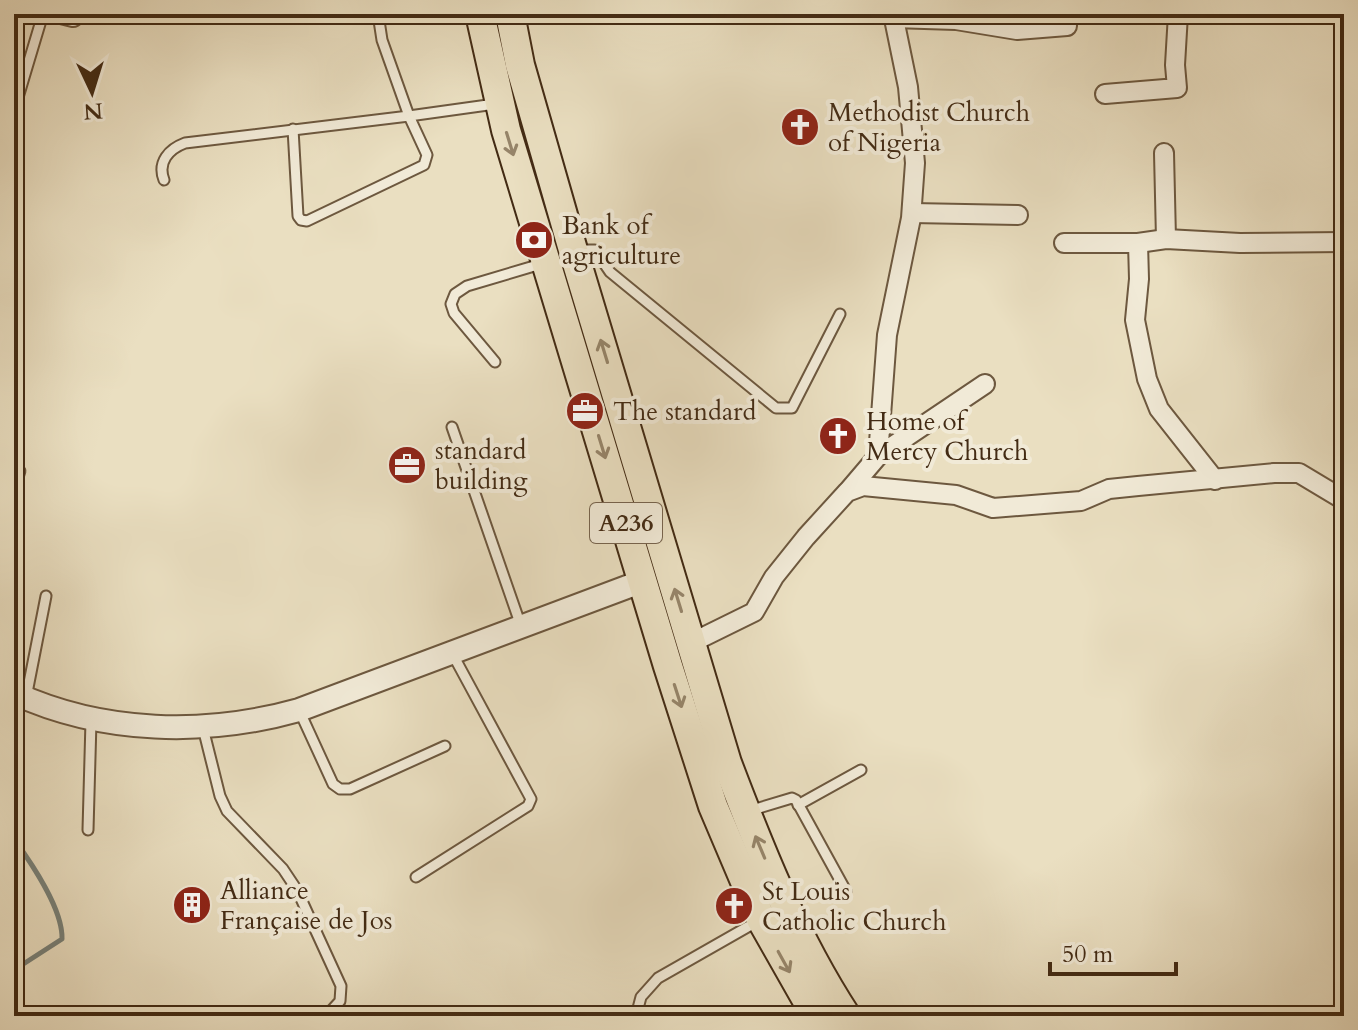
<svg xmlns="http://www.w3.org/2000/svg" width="1358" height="1030" font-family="Cardo,serif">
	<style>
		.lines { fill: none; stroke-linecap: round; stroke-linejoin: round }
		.stream { stroke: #788179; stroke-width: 5 }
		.service-casing { stroke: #6d583f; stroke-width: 13 }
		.minor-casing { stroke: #6d583f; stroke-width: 22 }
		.tertiary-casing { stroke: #6d583f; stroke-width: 26 }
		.trunk-casing { stroke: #432b14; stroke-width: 32 }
		.service { stroke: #f1ead7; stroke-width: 9 }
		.minor { stroke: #f1ead7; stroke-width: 18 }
		.tertiary { stroke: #f1ead7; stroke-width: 22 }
		.trunk { stroke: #eadfc1; stroke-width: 28 }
		.oneway { stroke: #96856a }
		.labels { text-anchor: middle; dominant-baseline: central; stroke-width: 8; stroke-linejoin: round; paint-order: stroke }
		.shield { fill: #f1ead7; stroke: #77644e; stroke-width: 2 }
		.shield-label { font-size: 24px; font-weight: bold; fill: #432b14 }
		.poi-label { font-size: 26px; fill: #432b14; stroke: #f1ead7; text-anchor: start }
	</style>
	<rect width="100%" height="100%" fill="#eadfc1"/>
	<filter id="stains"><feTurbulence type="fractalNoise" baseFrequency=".0025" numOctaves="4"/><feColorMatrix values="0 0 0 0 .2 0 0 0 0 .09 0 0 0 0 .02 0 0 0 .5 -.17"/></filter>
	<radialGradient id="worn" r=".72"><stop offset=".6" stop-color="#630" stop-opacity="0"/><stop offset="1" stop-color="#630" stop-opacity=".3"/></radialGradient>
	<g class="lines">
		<!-- stream -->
		<g class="stream">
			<path d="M14 839C32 864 63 909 62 939L14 970"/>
			<polyline points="14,993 20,1000 24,1016"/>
		</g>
		<defs>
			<g id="service">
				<polyline points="14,111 43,14"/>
				<polyline points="293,129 298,216 301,220 307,221 424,165 427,155 409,116 495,104"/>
				<path d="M164 180C157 162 169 149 185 143L409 116 382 40 378 14"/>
				<polyline points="577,250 595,250 610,272 776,408 792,408 840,314"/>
				<polyline points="495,362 454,313 451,304 455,294 467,286 541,264"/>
				<polyline points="452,427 521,626"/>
				<polyline points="14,491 20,471"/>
				<polyline points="26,698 46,596"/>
				<polyline points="299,710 333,784 340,789 350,789 445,746"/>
				<polyline points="203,728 220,796 227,811 283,869 297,890 341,986 340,1001 329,1013 321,1016"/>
				<polyline points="798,805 861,770"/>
				<polyline points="749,811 792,798 796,800 846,891"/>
				<polyline points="88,830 91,721"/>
				<polyline points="416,877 528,806 531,799 452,653"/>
				<polyline points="636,1016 641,997 658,978 758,921"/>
			</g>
			<g id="minor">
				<polyline points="61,14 73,17"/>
				<polyline points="893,18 956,20 1017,30 1067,26"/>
				<polyline points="1105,94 1177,88 1175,65 1178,14"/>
				<polyline points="1164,153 1166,239"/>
				<polyline points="912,213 1018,215"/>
				<polyline points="1064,243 1138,243 1166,239 1240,243 1344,242"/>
				<polyline points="1138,243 1139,279 1135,320 1147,379 1159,409 1215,480"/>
				<polyline points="878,456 887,335 911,218 915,163 908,87 893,14"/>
				<polyline points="849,490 878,456 985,384"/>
				<polyline points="691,643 754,612 774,577 806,537 847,492 863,486 956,495 993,508 1081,501 1109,489 1138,486 1274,473 1299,473 1344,500"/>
			</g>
			<path id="tertiary" d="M14 693C103 734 206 736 299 710L643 581"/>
			<g id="trunk">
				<polyline points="480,14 506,130 668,666 713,806 761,919 816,1016"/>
				<path d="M510 14 520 65 573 250 727 763C760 850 795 938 846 1016"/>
			</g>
		</defs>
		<!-- service casing -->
		<use href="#service" class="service-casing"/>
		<!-- minor casing -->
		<use href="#minor" class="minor-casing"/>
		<!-- tertiary casing -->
		<use href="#tertiary" class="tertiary-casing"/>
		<!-- trunk casing -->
		<use href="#trunk" class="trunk-casing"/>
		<!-- service -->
		<use href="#service" class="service"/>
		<!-- minor -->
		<use href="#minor" class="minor"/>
		<!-- tertiary -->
		<use href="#tertiary" class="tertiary"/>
		<!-- trunk -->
		<use href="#trunk" class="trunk"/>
	</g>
	<!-- one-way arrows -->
	<defs><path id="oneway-shaft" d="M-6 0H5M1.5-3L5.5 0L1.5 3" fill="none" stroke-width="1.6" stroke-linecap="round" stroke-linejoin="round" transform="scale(2)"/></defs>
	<g class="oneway">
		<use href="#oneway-shaft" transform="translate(510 144) rotate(73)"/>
		<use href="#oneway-shaft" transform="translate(604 351) rotate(-107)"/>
		<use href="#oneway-shaft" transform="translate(602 447) rotate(73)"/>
		<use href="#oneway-shaft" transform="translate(678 600) rotate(-107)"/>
		<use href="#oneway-shaft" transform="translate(678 696) rotate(72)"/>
		<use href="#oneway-shaft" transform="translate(760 847) rotate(-113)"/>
		<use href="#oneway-shaft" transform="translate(784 962) rotate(61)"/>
	</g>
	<!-- icons -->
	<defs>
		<symbol id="church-disc" viewBox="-11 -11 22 22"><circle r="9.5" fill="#8f2418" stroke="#f1ead7"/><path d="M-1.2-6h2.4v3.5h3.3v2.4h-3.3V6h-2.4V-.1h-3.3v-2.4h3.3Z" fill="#fff"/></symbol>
		<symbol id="bank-disc" viewBox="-11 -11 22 22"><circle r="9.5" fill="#8f2418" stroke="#f1ead7"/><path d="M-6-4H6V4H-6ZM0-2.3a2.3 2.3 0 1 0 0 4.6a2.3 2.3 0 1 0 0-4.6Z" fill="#fff"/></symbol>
		<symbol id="office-disc" viewBox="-11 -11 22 22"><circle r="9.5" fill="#8f2418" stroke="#f1ead7"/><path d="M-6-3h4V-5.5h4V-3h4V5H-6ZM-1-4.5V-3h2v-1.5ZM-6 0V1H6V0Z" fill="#fff"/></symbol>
		<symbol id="building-disc" viewBox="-11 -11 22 22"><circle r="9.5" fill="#8f2418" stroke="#f1ead7"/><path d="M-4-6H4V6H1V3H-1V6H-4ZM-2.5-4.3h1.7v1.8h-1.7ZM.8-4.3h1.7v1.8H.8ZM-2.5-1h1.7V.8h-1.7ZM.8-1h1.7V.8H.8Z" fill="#fff"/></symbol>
	</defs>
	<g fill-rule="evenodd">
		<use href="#church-disc" x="778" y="105" width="44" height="44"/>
		<use href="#bank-disc" x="512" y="218" width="44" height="44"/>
		<use href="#office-disc" x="563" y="389" width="44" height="44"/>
		<use href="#church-disc" x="816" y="414" width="44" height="44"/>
		<use href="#office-disc" x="385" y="443" width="44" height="44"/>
		<use href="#building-disc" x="170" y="883" width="44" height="44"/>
		<use href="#church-disc" x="712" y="884" width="44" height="44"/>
	</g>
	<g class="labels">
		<!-- shield labels -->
		<rect class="shield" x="590" y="503" width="72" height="40" rx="6"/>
		<g class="shield-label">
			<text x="626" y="523">A236</text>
		</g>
		<!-- poi labels -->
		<g class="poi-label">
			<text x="828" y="112">Methodist Church<tspan x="828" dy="30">of Nigeria</tspan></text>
			<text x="562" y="225">Bank of<tspan x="562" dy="30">agriculture</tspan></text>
			<text x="613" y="411">The standard</text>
			<text x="866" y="421">Home of<tspan x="866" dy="30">Mercy Church</tspan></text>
			<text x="435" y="450">standard<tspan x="435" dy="30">building</tspan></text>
			<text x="220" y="890">Alliance<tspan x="220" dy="30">Française de Jos</tspan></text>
			<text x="762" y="891">St Louis<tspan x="762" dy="30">Catholic Church</tspan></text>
		</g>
	</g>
	<!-- margin -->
	<rect width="1358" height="1030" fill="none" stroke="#eadfc1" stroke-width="48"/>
	<rect x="16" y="16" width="1326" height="998" fill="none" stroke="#432b14" stroke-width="4"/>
	<rect x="24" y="24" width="1310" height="982" fill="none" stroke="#432b14" stroke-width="2"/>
	<!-- north arrow -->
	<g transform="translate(92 92) rotate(176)" stroke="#f1ead7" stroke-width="6" paint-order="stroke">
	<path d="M0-6L14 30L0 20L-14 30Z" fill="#432b14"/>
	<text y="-12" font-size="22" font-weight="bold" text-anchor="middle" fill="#432b14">N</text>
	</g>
	<!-- scale -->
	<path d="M1050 962v12h126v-12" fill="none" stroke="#432b14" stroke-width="4"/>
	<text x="1062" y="962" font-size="24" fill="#432b14" stroke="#f1ead7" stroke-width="6" paint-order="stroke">50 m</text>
	<rect width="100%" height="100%" filter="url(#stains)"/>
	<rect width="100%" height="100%" fill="url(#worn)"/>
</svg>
